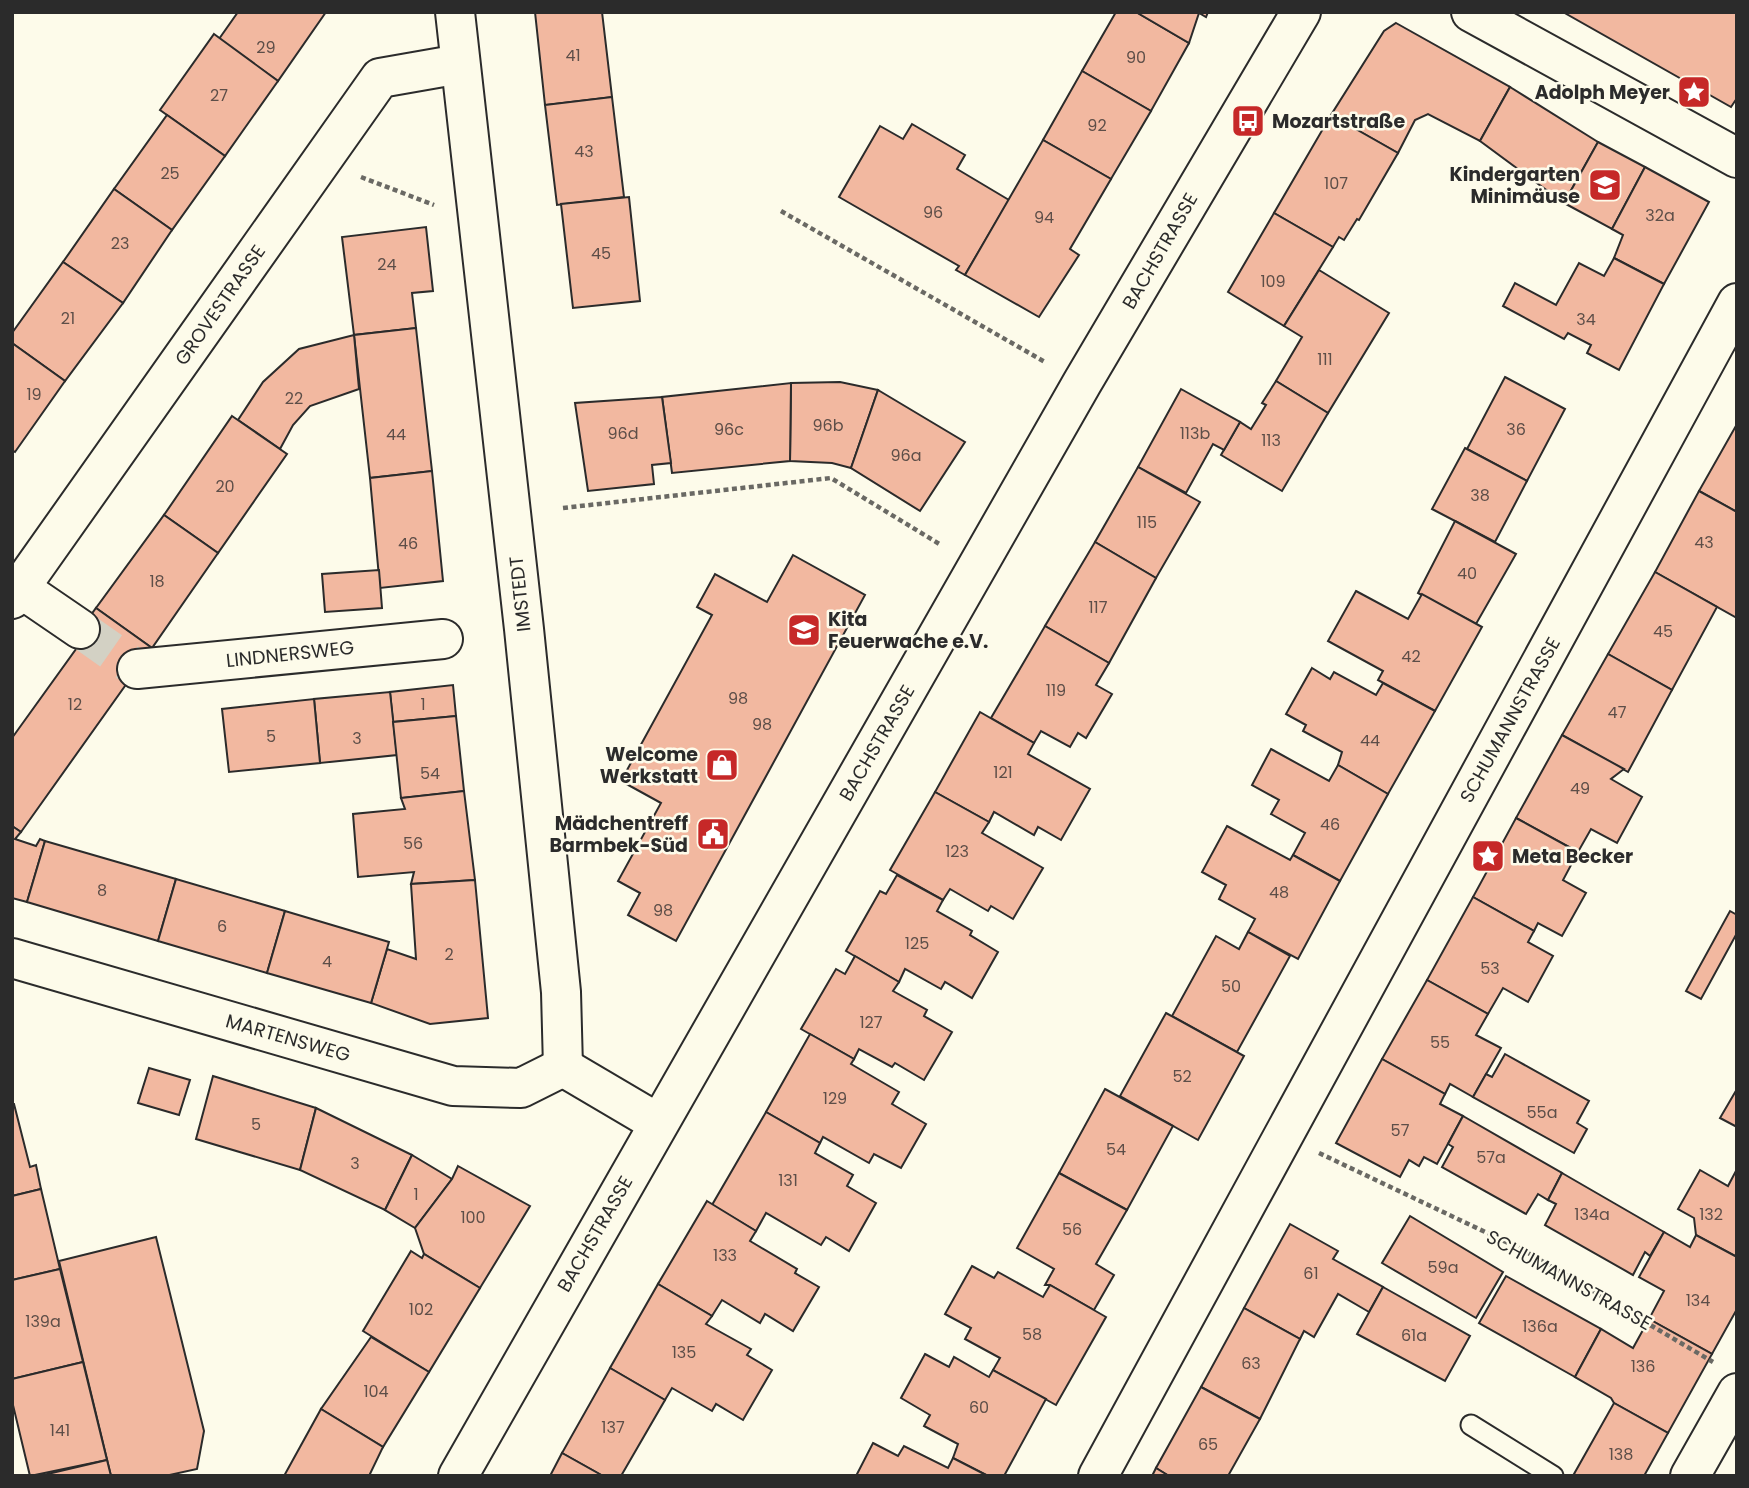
<svg xmlns="http://www.w3.org/2000/svg" width="1749" height="1488" font-family="Poppins,sans-serif">
	<style>
		.building { fill: #f2b8a0; stroke: #2b2b2b; stroke-width: 2 }
		.lines { fill: none; stroke-linecap: round; stroke-linejoin: round }
		.street-tunnel { stroke: #d3d1c4; stroke-width: 38; stroke-dasharray: 38 19; stroke-linecap: butt }
		.lane-casing { stroke: #2b2b2b; stroke-width: 23 }
		.street-casing { stroke: #2b2b2b; stroke-width: 42 }
		.path { stroke: #6a6964; stroke-width: 4.5; stroke-dasharray: 5 3.5; stroke-linecap: butt }
		.lane { stroke: #fdfbea; stroke-width: 19 }
		.street { stroke: #fdfbea; stroke-width: 38 }
		.labels { text-anchor: middle; dominant-baseline: central; stroke-width: 5; stroke-linejoin: round; paint-order: stroke }
		.number-label { font-size: 16px; fill: #5d4e48 }
		.poi-label { font-size: 19px; font-weight: bold; fill: #2b2b2b; stroke: #fdfbea; text-anchor: end }
		.street-label { font-size: 19px; fill: #2b2b2b; stroke: #fdfbea }
	</style>
	<rect width="100%" height="100%" fill="#fdfbea"/>
	<!-- building -->
	<g class="building">
		<polygon points="238,12 326,12 278,81 219,39"/>
		<polygon points="535,12 602,12 612,97 545,105"/>
		<polygon points="1116,12 1136,12 1189,43 1151,111 1082,71"/>
		<polygon points="1136,12 1208,12 1206,17 1199,13 1189,43"/>
		<polygon points="1563,12 1737,12 1737,98 1731,107"/>
		<polygon points="1396,23 1510,87 1480,141 1428,114 1415,120 1398,153 1331,115 1384,31"/>
		<polygon points="214,34 278,81 225,156 160,110"/>
		<polygon points="1082,71 1151,111 1111,179 1043,140"/>
		<polygon points="1510,87 1598,142 1564,203 1480,141"/>
		<polygon points="612,97 624,197 557,205 545,105"/>
		<polygon points="167,115 225,156 172,230 114,189"/>
		<polygon points="1331,115 1398,153 1359,220 1357,219 1344,240 1339,237 1333,247 1274,213"/>
		<polygon points="912,124 965,155 957,169 1009,200 965,275 956,270 959,266 839,197 880,126 903,139"/>
		<polygon points="1043,140 1111,179 1070,249 1079,255 1039,317 965,275"/>
		<polygon points="1598,142 1645,167 1612,229 1564,203"/>
		<polygon points="1645,167 1709,202 1664,284 1614,258 1623,235 1612,229"/>
		<polygon points="114,189 172,230 123,303 63,262"/>
		<polygon points="629,197 640,301 573,308 561,204"/>
		<polygon points="1274,213 1333,247 1284,326 1228,292"/>
		<polygon points="426,227 433,291 412,293 416,328 354,335 342,237"/>
		<polygon points="1614,258 1664,284 1619,370 1587,353 1591,345 1568,333 1564,339 1503,306 1515,283 1556,305 1579,263 1604,276"/>
		<polygon points="63,262 123,303 65,381 12,343 12,333"/>
		<polygon points="1319,270 1389,313 1328,413 1276,381 1302,337 1284,326"/>
		<polygon points="416,328 432,471 370,478 354,335"/>
		<polygon points="354,335 359,389 310,406 293,425 280,449 238,420 263,382 299,349"/>
		<polygon points="12,343 65,381 15,452 12,450"/>
		<polygon points="1505,377 1565,409 1527,481 1467,449"/>
		<polygon points="1276,381 1328,413 1282,491 1221,455 1240,422 1251,429 1266,405 1262,403"/>
		<polygon points="840,382 878,390 851,468 832,463 790,461 791,383"/>
		<polygon points="791,383 790,461 672,473 662,397"/>
		<polygon points="1181,389 1240,422 1224,450 1213,444 1186,493 1138,467"/>
		<polygon points="878,390 965,442 920,511 851,468"/>
		<polygon points="662,397 671,463 652,465 654,484 588,491 575,403"/>
		<polygon points="232,416 287,454 218,553 164,515"/>
		<polygon points="1737,424 1737,512 1699,491"/>
		<polygon points="1465,448 1527,481 1495,542 1432,509"/>
		<polygon points="1138,467 1200,502 1156,578 1095,542"/>
		<polygon points="432,471 443,581 380,588 370,478"/>
		<polygon points="1699,491 1737,512 1737,618 1655,572"/>
		<polygon points="164,515 218,553 152,648 96,608"/>
		<polygon points="1455,521 1516,554 1476,624 1418,593"/>
		<polygon points="1095,542 1156,578 1109,663 1045,626"/>
		<polygon points="793,555 865,595 676,941 628,915 640,893 618,881 661,803 621,781 712,615 697,607 715,574 767,602"/>
		<polygon points="379,570 382,608 325,612 322,574"/>
		<polygon points="1655,572 1717,607 1672,690 1608,654"/>
		<polygon points="1356,591 1408,619 1422,594 1482,627 1435,711 1378,680 1383,671 1328,641"/>
		<polygon points="96,608 152,648 21,832 12,826 12,738 76,649 69,645"/>
		<polygon points="1045,626 1109,663 1096,685 1112,694 1086,738 1078,733 1070,747 1041,731 1034,743 991,718"/>
		<polygon points="1608,654 1672,690 1628,772 1562,735"/>
		<polygon points="1312,668 1330,679 1334,672 1376,695 1383,683 1435,711 1388,794 1338,765 1342,752 1303,731 1306,725 1286,714"/>
		<polygon points="453,685 456,716 393,722 390,692"/>
		<polygon points="390,692 397,755 320,763 314,699"/>
		<polygon points="314,699 320,763 229,772 222,709"/>
		<polygon points="980,712 1034,743 1028,754 1090,789 1061,840 1038,827 1034,835 994,812 989,822 935,792"/>
		<polygon points="456,716 464,791 401,798 393,722"/>
		<polygon points="1562,735 1624,769 1611,779 1642,797 1617,843 1591,829 1578,852 1516,818"/>
		<polygon points="1271,749 1329,781 1338,765 1388,794 1340,881 1293,855 1305,833 1271,814 1279,800 1252,785"/>
		<polygon points="464,791 475,880 411,884 414,872 358,877 353,814 405,809 401,798"/>
		<polygon points="935,792 989,822 982,833 1043,868 1013,919 991,906 988,911 950,889 943,900 890,870"/>
		<polygon points="1516,818 1578,852 1563,880 1586,893 1562,936 1538,923 1534,931 1473,897"/>
		<polygon points="12,826 21,832 15,839 36,846 40,839 45,841 27,902 12,898"/>
		<polygon points="1227,826 1290,860 1293,855 1340,881 1298,959 1248,932 1255,919 1219,899 1226,885 1202,872"/>
		<polygon points="45,841 176,879 158,941 27,902"/>
		<polygon points="897,875 943,900 937,911 972,931 970,935 998,952 972,998 945,982 941,989 905,969 899,982 846,951 880,891 886,894"/>
		<polygon points="176,879 285,911 267,973 158,941"/>
		<polygon points="475,880 488,1018 430,1024 371,1003 387,949 416,959 411,884"/>
		<polygon points="1473,897 1534,931 1528,942 1553,956 1528,1002 1503,988 1488,1014 1427,980"/>
		<polygon points="285,911 389,942 371,1003 267,973"/>
		<polygon points="1730,911 1737,915 1737,933 1701,999 1686,991"/>
		<polygon points="1248,932 1290,956 1237,1052 1172,1016 1216,936 1239,949"/>
		<polygon points="855,956 899,982 893,991 927,1010 924,1016 952,1032 924,1080 895,1063 892,1067 859,1049 854,1059 801,1029 836,969 845,974"/>
		<polygon points="1427,980 1488,1014 1476,1035 1501,1048 1473,1097 1450,1084 1445,1094 1382,1059"/>
		<polygon points="1166,1013 1244,1056 1198,1140 1120,1096"/>
		<polygon points="810,1034 854,1059 851,1064 899,1092 892,1104 926,1124 901,1168 874,1154 869,1163 823,1137 820,1143 766,1112"/>
		<polygon points="1505,1054 1589,1101 1577,1123 1587,1129 1574,1153 1473,1097 1486,1074 1492,1077"/>
		<polygon points="1382,1059 1445,1094 1440,1104 1463,1116 1437,1164 1424,1157 1419,1166 1409,1160 1400,1177 1336,1143"/>
		<polygon points="149,1068 190,1080 179,1115 138,1103"/>
		<polygon points="213,1076 316,1108 300,1170 196,1139"/>
		<polygon points="1105,1089 1173,1126 1127,1210 1059,1173"/>
		<polygon points="1737,1089 1737,1127 1720,1118"/>
		<polygon points="12,1104 14,1104 30,1167 36,1165 41,1189 12,1196"/>
		<polygon points="316,1108 412,1155 385,1210 300,1170"/>
		<polygon points="766,1112 820,1143 815,1153 853,1175 847,1186 876,1203 849,1251 826,1237 821,1245 766,1213 756,1231 712,1205"/>
		<polygon points="1463,1116 1562,1173 1548,1200 1538,1194 1526,1214 1442,1167 1453,1147 1448,1144"/>
		<polygon points="412,1155 452,1179 415,1228 385,1210"/>
		<polygon points="458,1166 530,1206 480,1288 424,1254 415,1228 452,1179"/>
		<polygon points="1737,1169 1737,1257 1696,1235 1694,1218 1678,1209 1700,1170 1728,1186"/>
		<polygon points="1059,1173 1127,1210 1096,1264 1114,1275 1094,1310 1050,1285 1045,1285 1054,1269 1017,1248"/>
		<polygon points="1562,1173 1664,1232 1650,1256 1645,1252 1633,1275 1545,1225 1556,1204 1548,1200"/>
		<polygon points="41,1189 60,1269 12,1280 12,1196"/>
		<polygon points="707,1201 756,1231 750,1241 797,1269 795,1273 819,1287 793,1331 765,1314 760,1323 722,1300 712,1316 658,1284"/>
		<polygon points="1410,1216 1503,1272 1476,1318 1382,1263"/>
		<polygon points="1290,1224 1338,1251 1333,1259 1383,1287 1369,1312 1338,1294 1314,1337 1304,1331 1300,1339 1244,1308"/>
		<polygon points="1664,1232 1690,1247 1696,1235 1737,1257 1737,1309 1712,1354 1649,1319 1664,1291 1639,1277"/>
		<polygon points="156,1237 204,1431 197,1469 165,1476 111,1476 59,1261"/>
		<polygon points="411,1251 422,1258 424,1254 480,1288 429,1372 363,1331"/>
		<polygon points="972,1266 994,1278 998,1272 1043,1297 1050,1285 1106,1317 1056,1405 993,1370 1000,1358 965,1339 971,1328 945,1314"/>
		<polygon points="60,1269 83,1362 12,1379 12,1280"/>
		<polygon points="1506,1276 1601,1329 1575,1377 1479,1323"/>
		<polygon points="658,1284 712,1316 706,1324 751,1349 747,1355 772,1370 743,1420 716,1404 712,1411 672,1388 665,1400 610,1368"/>
		<polygon points="1383,1287 1470,1336 1445,1381 1357,1334"/>
		<polygon points="1244,1308 1300,1339 1260,1419 1201,1387"/>
		<polygon points="1649,1319 1712,1354 1668,1433 1614,1403 1611,1398 1575,1377 1601,1329 1633,1348"/>
		<polygon points="371,1337 429,1372 383,1447 321,1409"/>
		<polygon points="925,1354 949,1367 954,1357 989,1377 993,1370 1046,1399 1004,1476 988,1476 953,1458 958,1444 924,1426 930,1415 901,1398"/>
		<polygon points="83,1362 107,1460 30,1476 12,1401 12,1379"/>
		<polygon points="610,1368 665,1400 621,1476 603,1476 562,1453"/>
		<polygon points="1201,1387 1260,1419 1228,1476 1169,1476 1156,1468"/>
		<polygon points="1614,1403 1668,1433 1644,1476 1577,1476 1574,1474"/>
		<polygon points="321,1409 383,1447 369,1476 284,1476"/>
		<polygon points="873,1443 898,1456 904,1446 948,1468 953,1458 988,1476 856,1476"/>
		<polygon points="562,1453 603,1476 550,1476"/>
		<polygon points="107,1460 111,1476 39,1476"/>
		<polygon points="1156,1468 1169,1476 1152,1476"/>
	</g>
	<g class="lines">
		<!-- street-tunnel -->
		<polyline class="street-tunnel" points="80,629 137,669"/>
		<defs>
			<polyline id="lane" points="1471,1425 1553,1476"/>
			<g id="street">
				<polyline points="455,12 524,629 561,992 563,1067"/>
				<polyline points="1471,12 1737,158"/>
				<polyline points="20,588 80,629"/>
				<polyline points="12,599 380,78 460,64"/>
				<polyline points="137,669 443,639"/>
				<polyline points="12,958 453,1086 521,1088 563,1067"/>
				<polyline points="563,1067 658,1123"/>
				<polyline points="458,1476 1082,383 1301,12"/>
				<polyline points="1098,1476 1737,303"/>
				<polyline points="1690,1476 1737,1393"/>
			</g>
		</defs>
		<!-- lane casing -->
		<use href="#lane" class="lane-casing"/>
		<!-- street casing -->
		<use href="#street" class="street-casing"/>
		<!-- path -->
		<g class="path">
			<polyline points="361,177 434,205"/>
			<polyline points="781,211 1045,362"/>
			<polyline points="563,508 831,478 941,545"/>
			<polyline points="1319,1153 1523,1250 1713,1362"/>
		</g>
		<!-- lane -->
		<use href="#lane" class="lane"/>
		<!-- street -->
		<use href="#street" class="street"/>
	</g>
	<!-- icons -->
	<defs>
		<symbol id="sight-square" viewBox="-11 -11 22 22"><rect x="-9" y="-9" width="18" height="18" rx="4" fill="#c62828" stroke="#fdfbea"/><path d="M0-6L1.8-2.2L6-1.7L2.9 1.2L3.7 5.4L0 3.3L-3.7 5.4L-2.9 1.2L-6-1.7L-1.8-2.2Z" fill="#fff"/></symbol>
		<symbol id="bus-square" viewBox="-11 -11 22 22"><rect x="-9" y="-9" width="18" height="18" rx="4" fill="#c62828" stroke="#fdfbea"/><path d="M-5-6H5V4H4V6H2V4H-2V6H-4V4H-5ZM-3.5-4V0h7V-4ZM-3.5 1.2v1.5H-2V1.2ZM2 1.2v1.5H3.5V1.2Z" fill="#fff"/></symbol>
		<symbol id="school-square" viewBox="-11 -11 22 22"><rect x="-9" y="-9" width="18" height="18" rx="4" fill="#c62828" stroke="#fdfbea"/><path d="M0-5L7-2L0 1L-7-2ZM-4 1L0 2.5L4 1V4Q0 6-4 4Z" fill="#fff"/></symbol>
		<symbol id="shop-square" viewBox="-11 -11 22 22"><rect x="-9" y="-9" width="18" height="18" rx="4" fill="#c62828" stroke="#fdfbea"/><path d="M-5-2.5h2.3a2.7 3.5 0 0 1 5.4 0H5L5.5 6h-11ZM-1.5-2.5h3a1.5 2.3 0 0 0-3 0Z" fill="#fff"/></symbol>
		<symbol id="civic-square" viewBox="-11 -11 22 22"><rect x="-9" y="-9" width="18" height="18" rx="4" fill="#c62828" stroke="#fdfbea"/><path d="M-.6-6.5H3V-4.5H.6V-3L4-1V1h2V6H-6V1h2V-1L-.6-3ZM-1.2 2.5V6h2.4V2.5Z" fill="#fff"/></symbol>
	</defs>
	<g fill-rule="evenodd">
		<use href="#sight-square" x="1675" y="73" width="38" height="38"/>
		<use href="#bus-square" x="1229" y="102" width="38" height="38"/>
		<use href="#school-square" x="1586" y="166" width="38" height="38"/>
		<use href="#school-square" x="785" y="611" width="38" height="38"/>
		<use href="#shop-square" x="703" y="746" width="38" height="38"/>
		<use href="#civic-square" x="694" y="815" width="38" height="38"/>
		<use href="#sight-square" x="1469" y="837" width="38" height="38"/>
	</g>
	<g class="labels">
		<!-- number labels -->
		<g class="number-label">
			<text x="266" y="47">29</text>
			<text x="573" y="55">41</text>
			<text x="1136" y="57">90</text>
			<text x="219" y="95">27</text>
			<text x="1097" y="125">92</text>
			<text x="584" y="151">43</text>
			<text x="170" y="173">25</text>
			<text x="1336" y="183">107</text>
			<text x="933" y="212">96</text>
			<text x="1660" y="215">32a</text>
			<text x="1044" y="217">94</text>
			<text x="120" y="243">23</text>
			<text x="601" y="253">45</text>
			<text x="387" y="264">24</text>
			<text x="1273" y="281">109</text>
			<text x="68" y="318">21</text>
			<text x="1586" y="319">34</text>
			<text x="1325" y="359">111</text>
			<text x="34" y="394">19</text>
			<text x="294" y="398">22</text>
			<text x="828" y="425">96b</text>
			<text x="729" y="429">96c</text>
			<text x="1516" y="429">36</text>
			<text x="623" y="433">96d</text>
			<text x="1195" y="433">113b</text>
			<text x="396" y="434">44</text>
			<text x="1271" y="440">113</text>
			<text x="906" y="455">96a</text>
			<text x="225" y="486">20</text>
			<text x="1480" y="495">38</text>
			<text x="1147" y="522">115</text>
			<text x="1704" y="542">43</text>
			<text x="408" y="543">46</text>
			<text x="1467" y="573">40</text>
			<text x="157" y="581">18</text>
			<text x="1098" y="607">117</text>
			<text x="1663" y="631">45</text>
			<text x="1411" y="656">42</text>
			<text x="1056" y="690">119</text>
			<text x="738" y="698">98</text>
			<text x="75" y="704">12</text>
			<text x="423" y="704">1</text>
			<text x="1617" y="712">47</text>
			<text x="762" y="724">98</text>
			<text x="271" y="736">5</text>
			<text x="357" y="738">3</text>
			<text x="1370" y="740">44</text>
			<text x="1003" y="772">121</text>
			<text x="430" y="773">54</text>
			<text x="1580" y="788">49</text>
			<text x="1330" y="824">46</text>
			<text x="413" y="843">56</text>
			<text x="957" y="851">123</text>
			<text x="102" y="890">8</text>
			<text x="1279" y="892">48</text>
			<text x="663" y="910">98</text>
			<text x="222" y="926">6</text>
			<text x="917" y="943">125</text>
			<text x="449" y="954">2</text>
			<text x="327" y="961">4</text>
			<text x="1490" y="968">53</text>
			<text x="1231" y="986">50</text>
			<text x="871" y="1022">127</text>
			<text x="1440" y="1042">55</text>
			<text x="1182" y="1076">52</text>
			<text x="835" y="1098">129</text>
			<text x="1542" y="1112">55a</text>
			<text x="256" y="1124">5</text>
			<text x="1400" y="1130">57</text>
			<text x="1116" y="1149">54</text>
			<text x="1491" y="1157">57a</text>
			<text x="355" y="1163">3</text>
			<text x="788" y="1180">131</text>
			<text x="416" y="1194">1</text>
			<text x="1592" y="1214">134a</text>
			<text x="1711" y="1214">132</text>
			<text x="473" y="1217">100</text>
			<text x="1072" y="1229">56</text>
			<text x="725" y="1255">133</text>
			<text x="1443" y="1267">59a</text>
			<text x="1311" y="1273">61</text>
			<text x="1698" y="1300">134</text>
			<text x="421" y="1309">102</text>
			<text x="43" y="1321">139a</text>
			<text x="1540" y="1326">136a</text>
			<text x="1032" y="1334">58</text>
			<text x="1414" y="1335">61a</text>
			<text x="684" y="1352">135</text>
			<text x="1251" y="1363">63</text>
			<text x="1643" y="1366">136</text>
			<text x="376" y="1391">104</text>
			<text x="979" y="1407">60</text>
			<text x="613" y="1427">137</text>
			<text x="60" y="1430">141</text>
			<text x="1208" y="1444">65</text>
			<text x="1621" y="1454">138</text>
		</g>
		<!-- poi labels -->
		<g class="poi-label">
			<text x="1670" y="92">Adolph Meyer</text>
			<text x="1272" y="121" text-anchor="start">Mozartstraße</text>
			<text x="1580" y="174">Kindergarten<tspan x="1580" dy="22">Minimäuse</tspan></text>
			<text x="828" y="619" text-anchor="start">Kita<tspan x="828" dy="22">Feuerwache e.V.</tspan></text>
			<text x="698" y="754">Welcome<tspan x="698" dy="22">Werkstatt</tspan></text>
			<text x="688" y="823">Mädchentreff<tspan x="688" dy="22">Barmbek-Süd</tspan></text>
			<text x="1512" y="856" text-anchor="start">Meta Becker</text>
		</g>
		<!-- street labels -->
		<g class="street-label">
			<text transform="translate(1160 251) rotate(-60)">BACHSTRASSE</text>
			<text transform="translate(220 305) rotate(-55)">GROVESTRASSE</text>
			<text transform="translate(520 594) rotate(-96)">IMSTEDT</text>
			<text transform="translate(290 654) rotate(-6)">LINDNERSWEG</text>
			<text transform="translate(1510 720) rotate(-61)">SCHUMANNSTRASSE</text>
			<text transform="translate(877 743) rotate(-60)">BACHSTRASSE</text>
			<text transform="translate(288 1038) rotate(16)">MARTENSWEG</text>
			<text transform="translate(595 1234) rotate(-60)">BACHSTRASSE</text>
			<text transform="translate(1569 1280) rotate(29)">SCHUMANNSTRASSE</text>
		</g>
	</g>
	<!-- border -->
	<rect width="1749" height="1488" fill="none" stroke="#2b2b2b" stroke-width="28"/>
</svg>
